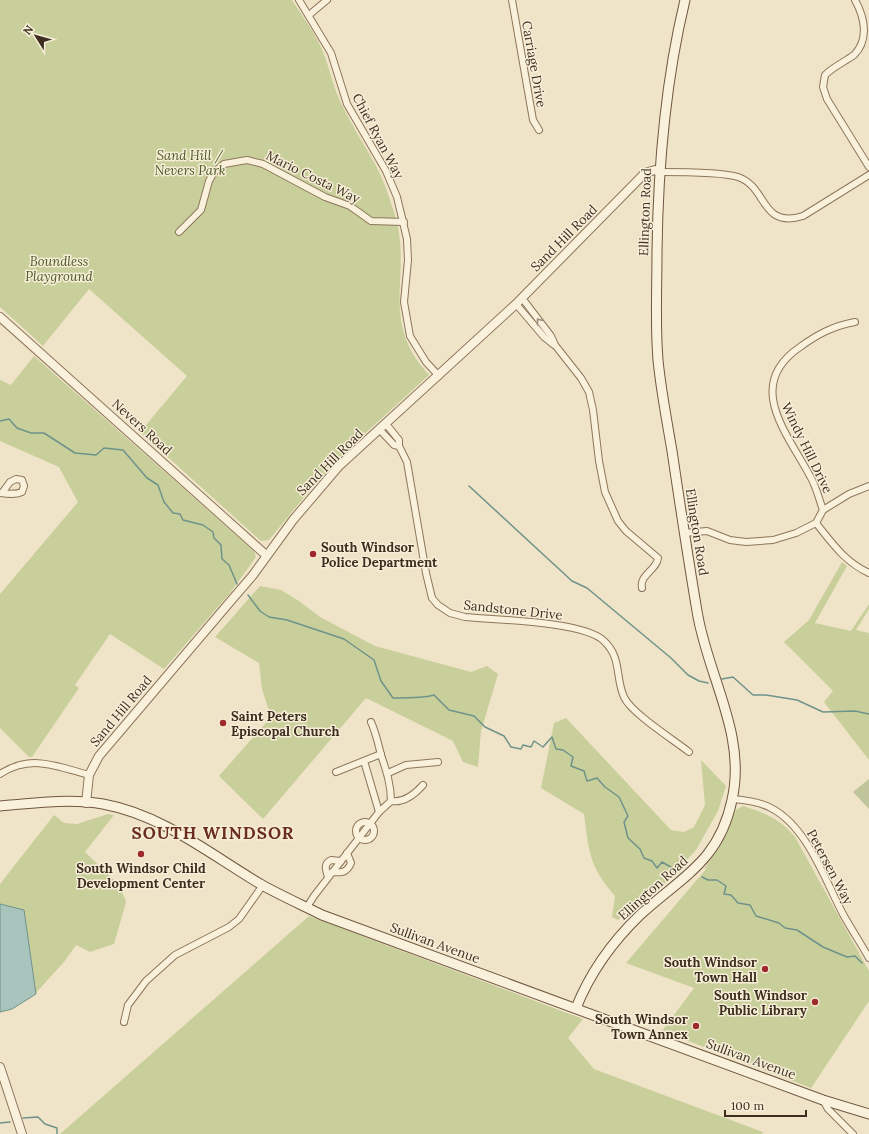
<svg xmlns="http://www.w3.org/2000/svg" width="869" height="1134" font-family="Lora,serif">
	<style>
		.green { fill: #c9cf9b }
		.cemetery { fill: #bfc49a }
		.water { fill: #a9c4bc; stroke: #6f938a }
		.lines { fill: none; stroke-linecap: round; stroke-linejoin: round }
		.stream { stroke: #6f938a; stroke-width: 1.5 }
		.minor-casing { stroke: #8d765c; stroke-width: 8 }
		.tertiary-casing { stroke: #8d765c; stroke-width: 10 }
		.secondary-casing { stroke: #6f573f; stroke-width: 11 }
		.minor { stroke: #faf1dc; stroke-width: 6 }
		.tertiary { stroke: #faf1dc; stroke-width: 8 }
		.secondary { stroke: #faf1dc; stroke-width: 9 }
		.oneway { stroke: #9c907e }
		.poi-dot { fill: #9e2a2b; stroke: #f7eed8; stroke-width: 1.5 }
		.labels { text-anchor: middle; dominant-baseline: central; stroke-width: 3; stroke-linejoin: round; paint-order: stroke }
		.street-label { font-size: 13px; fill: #3d2e20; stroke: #f7eed8 }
		.park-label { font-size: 13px; font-style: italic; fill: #4d5a26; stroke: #f7eed8 }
		.poi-label { font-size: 13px; font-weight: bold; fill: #3d2e20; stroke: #f7eed8; text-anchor: end }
		.district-label { font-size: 17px; font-weight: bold; letter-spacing: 1px; fill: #6b2e1e; stroke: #f7eed8 }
	</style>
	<rect width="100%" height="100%" fill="#f0e4c8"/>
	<!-- green -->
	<g class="green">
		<path d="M0 0H292C303 17 316 34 323 52 330 69 333 87 341 103 351 124 364 144 375 164 384 180 389 197 395 215 413 276 378 320 429 375L348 449 306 495 269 540 261 541 140 432 187 376 89 289 43 346 0 307Z"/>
		<polygon points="34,356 254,551 256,557 230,593 164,669 110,634 75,685 79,688 32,757 29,757 0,728 0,594 78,502 59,467 0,441 0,380 11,385"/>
		<polygon points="842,562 847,566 815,623 851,631 869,604 869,609 856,630 869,633 869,760 824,702 833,691 784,642 809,620"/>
		<polygon points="260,586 281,590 299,601 320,617 375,646 471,672 487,666 498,674 481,731 478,767 463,762 453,741 366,698 263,819 219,776 271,717 262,689 259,663 215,637"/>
		<path d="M566 718 671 830 684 832 694 827 705 805 701 760 726 786 718 811 696 850 664 885 642 899 618 920 612 917 615 896C589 866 589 852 584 814L541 788 554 723Z"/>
		<path d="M743 806C764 812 781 820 795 837L869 971V1001L811 1088 662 1031 694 988 626 963 707 868 704 869 721 845 736 810Z"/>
		<polygon points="108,814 114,815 85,852 120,886 126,902 114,944 90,952 76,945 64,962 34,995 0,1008 0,884 54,815 64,823 77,824"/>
		<polygon points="309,916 583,1019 568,1038 594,1069 763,1132 762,1134 60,1134"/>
	</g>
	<!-- cemetery -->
	<polygon class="cemetery" points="869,779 869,809 853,792"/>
	<!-- water -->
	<polygon class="water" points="0,904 24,910 36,994 12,1009 0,1012"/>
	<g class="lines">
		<!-- stream -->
		<g class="stream">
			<polyline points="0,421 9,419 17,428 31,433 44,433 75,453 96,455 104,448 123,450 147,478 158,485 164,502 173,513 180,514 183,520 203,525 213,532 214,538 221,545 222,559 229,565 237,584"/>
			<polyline points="469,486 572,581 587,588 671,658 688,675 699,681 708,683"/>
			<path d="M248 595 260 611 269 617 287 620 344 639 374 660 381 681 393 698C407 697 420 699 434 695L449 710 474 716 485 727 504 736 511 747 521 749 523 745 531 747 534 741 543 747 552 737 556 749 563 750 573 757 571 766 584 771 587 781 597 778 605 787 619 797 628 816 624 822 628 838 640 849 644 858 652 861 657 868 662 862 676 870"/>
			<polyline points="722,679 733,677 753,695 766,695 797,700 823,712 855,711 869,714"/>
			<polyline points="702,877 708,880 717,880 726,886 724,894 731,895 738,903 750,905 756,916 779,923 785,928 797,930 823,947 847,957 855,956 862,963"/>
			<polyline points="23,1118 38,1117 45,1124 57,1128 57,1134"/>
			<polyline points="0,1123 10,1122"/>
		</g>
		<defs>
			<g id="minor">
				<polyline points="299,0 331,53 347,104 386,171 397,197 407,239 408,260 404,302 410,336 426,362 439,376"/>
				<polyline points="512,0 533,120 539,130"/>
				<path d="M855 0C865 18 869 40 854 55 844 62 833 67 825 75L823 87 827 99 869 167"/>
				<polyline points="309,15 327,0"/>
				<path d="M659 172C677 172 723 172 738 177 768 187 760 229 803 216L869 175"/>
				<polyline points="179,232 201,210 209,181 214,172 224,164 247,160 263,164 325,197 350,206 371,221 404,222"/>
				<path d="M522 298 551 336 555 345 581 378 589 392 593 410 599 461 605 492 618 521 626 531 658 558C657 570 639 575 642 588"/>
				<polyline points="516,304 544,337 554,345"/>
				<path d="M386 424 399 440V446L407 462 426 573 432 598 438 605 450 613 465 617C495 620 584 621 604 641 622 658 615 677 624 697 631 713 674 740 689 752"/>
				<polyline points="380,430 394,445 399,446"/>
				<path d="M0 493C8 494 15 495 22 492L24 486 22 480 16 479 10 482 2 493"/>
				<path d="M823 510C819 499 816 486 810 476 787 433 744 385 800 347 818 334 833 326 855 322"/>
				<path d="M816 523C832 543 845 562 869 573"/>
				<polyline points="684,533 707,531 730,540 746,542 773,540 796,533 816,523 823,510 849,494 869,486"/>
				<path d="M371 722C376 733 378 743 381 755 386 770 391 784 391 801"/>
				<polyline points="364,761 379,812"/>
				<polyline points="336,772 381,754"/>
				<polyline points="388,773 406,765 438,762"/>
				<path d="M0 774C31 754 56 766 89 775"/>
				<path d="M733 799C745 800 760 802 771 808 808 827 825 881 844 916 852 930 861 944 869 958"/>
				<path d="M391 801C403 803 415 794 423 785"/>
				<circle cx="365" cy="831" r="9"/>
				<path d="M332 872C341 873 347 873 351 863L347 853"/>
				<path d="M328 877C326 870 323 864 331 860L341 861"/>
				<polyline points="307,907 314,896 379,812 391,801"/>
				<polyline points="124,1022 128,1005 146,981 175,955 229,927 239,919 263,885"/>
				<polyline points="823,1100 828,1109 853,1134"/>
			</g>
			<g id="tertiary">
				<polyline points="0,317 266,555"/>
				<polyline points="86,803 89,775 99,756 229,603 253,575 293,520 339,466 516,304 645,173 655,170 659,172"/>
				<polyline points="0,1067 22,1134"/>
			</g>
			<g id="secondary">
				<path d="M0 806C32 803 72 798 103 804 163 815 211 855 262 885 282 896 302 905 322 915L823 1100 869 1114"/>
				<path d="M576 1008C590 973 613 941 640 915 681 877 719 862 732 800 747 734 707 675 697 611 688 558 680 505 672 451 667 421 661 391 658 360 655 324 657 288 657 252 658 167 665 83 685 0"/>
			</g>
		</defs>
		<!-- minor casing -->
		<use href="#minor" class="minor-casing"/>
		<!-- tertiary casing -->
		<use href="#tertiary" class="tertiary-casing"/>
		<!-- secondary casing -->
		<use href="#secondary" class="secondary-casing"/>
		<!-- minor -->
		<use href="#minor" class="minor"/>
		<!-- tertiary -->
		<use href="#tertiary" class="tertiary"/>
		<!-- secondary -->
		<use href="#secondary" class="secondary"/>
	</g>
	<!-- one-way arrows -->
	<defs><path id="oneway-chevron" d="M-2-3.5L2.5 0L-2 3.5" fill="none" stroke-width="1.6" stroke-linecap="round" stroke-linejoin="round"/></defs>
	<use class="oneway" href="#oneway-chevron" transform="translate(539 321) rotate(-128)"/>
	<!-- markers -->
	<g class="poi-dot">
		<circle cx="313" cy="554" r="4"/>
		<circle cx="223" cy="723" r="4"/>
		<circle cx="141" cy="854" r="4"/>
		<circle cx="765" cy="969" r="4"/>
		<circle cx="815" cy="1002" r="4"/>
		<circle cx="696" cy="1026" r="4"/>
	</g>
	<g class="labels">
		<!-- street labels -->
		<g class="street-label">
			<text transform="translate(534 64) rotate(80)">Carriage Drive</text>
			<text transform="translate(378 136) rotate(62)">Chief Ryan Way</text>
			<text transform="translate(313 177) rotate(26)">Mario Costa Way</text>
			<text transform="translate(645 212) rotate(-88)">Ellington Road</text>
			<text transform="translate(564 238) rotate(-45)">Sand Hill Road</text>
			<text transform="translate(142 427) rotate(42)">Nevers Road</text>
			<text transform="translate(807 448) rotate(64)">Windy Hill Drive</text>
			<text transform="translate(330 462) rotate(-45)">Sand Hill Road</text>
			<text transform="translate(697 532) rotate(81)">Ellington Road</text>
			<text transform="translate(513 610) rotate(6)">Sandstone Drive</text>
			<text transform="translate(121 711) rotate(-50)">Sand Hill Road</text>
			<text transform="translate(830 867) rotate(62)">Petersen Way</text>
			<text transform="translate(653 888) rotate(-42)">Ellington Road</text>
			<text transform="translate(435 943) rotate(20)">Sullivan Avenue</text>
			<text transform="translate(751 1059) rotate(20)">Sullivan Avenue</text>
		</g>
		<!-- park labels -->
		<g class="park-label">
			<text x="190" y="155">Sand Hill /<tspan x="190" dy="15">Nevers Park</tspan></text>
			<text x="59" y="261">Boundless<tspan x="59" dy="15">Playground</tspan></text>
		</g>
		<!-- poi labels -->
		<g class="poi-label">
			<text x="321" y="547" text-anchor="start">South Windsor<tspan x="321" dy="15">Police Department</tspan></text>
			<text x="231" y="716" text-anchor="start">Saint Peters<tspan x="231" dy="15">Episcopal Church</tspan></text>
			<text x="141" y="868" text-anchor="middle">South Windsor Child<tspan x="141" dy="15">Development Center</tspan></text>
			<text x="757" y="962">South Windsor<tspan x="757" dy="15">Town Hall</tspan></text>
			<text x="807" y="995">South Windsor<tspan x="807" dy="15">Public Library</tspan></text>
			<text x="688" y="1019">South Windsor<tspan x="688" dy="15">Town Annex</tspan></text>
		</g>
		<!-- district labels -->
		<g class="district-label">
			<text x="213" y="833">SOUTH WINDSOR</text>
		</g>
	</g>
	<!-- north arrow -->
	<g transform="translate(36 36) rotate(307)" stroke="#f7eed8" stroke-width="3" paint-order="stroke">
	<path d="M0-3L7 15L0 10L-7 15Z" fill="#3d2e20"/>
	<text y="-6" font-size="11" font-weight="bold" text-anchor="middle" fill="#3d2e20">N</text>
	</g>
	<!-- scale -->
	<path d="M725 1110v6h81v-6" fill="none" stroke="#3d2e20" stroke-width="2"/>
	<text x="731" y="1110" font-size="12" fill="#3d2e20" stroke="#f7eed8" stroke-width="3" paint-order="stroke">100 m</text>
</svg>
